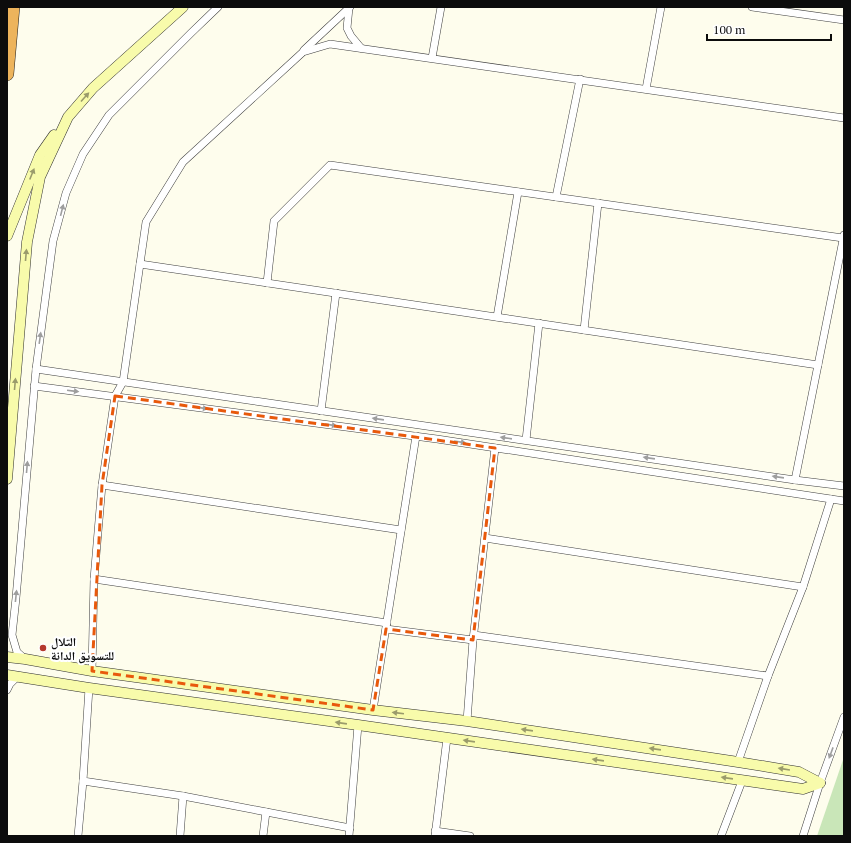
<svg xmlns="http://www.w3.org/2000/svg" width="851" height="843" font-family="'PT Serif','Noto Naskh Arabic',serif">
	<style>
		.green { fill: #c9e6b8 }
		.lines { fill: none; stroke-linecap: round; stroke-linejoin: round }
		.street-casing { stroke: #3f3f3f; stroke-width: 8 }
		.secondary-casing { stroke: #2e2e2e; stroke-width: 11 }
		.highway-casing { stroke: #1d1d1d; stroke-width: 14 }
		.street { stroke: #fff; stroke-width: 7 }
		.secondary { stroke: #f8fbab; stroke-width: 10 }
		.highway { stroke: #edb45c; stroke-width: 13 }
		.oneway { fill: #9a9b6b }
		.oneway2 { fill: #9e9e9e }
		.marked { fill: none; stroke: #e8590c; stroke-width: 3; stroke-dasharray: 8 5; stroke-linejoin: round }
		.poi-dot { fill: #b5392c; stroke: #fff; stroke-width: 1.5 }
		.labels { text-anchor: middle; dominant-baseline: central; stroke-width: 4; stroke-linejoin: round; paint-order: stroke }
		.poi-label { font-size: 12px; font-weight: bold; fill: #0c0c0c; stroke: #fff; text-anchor: start }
	</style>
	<rect width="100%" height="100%" fill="#fefded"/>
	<!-- green -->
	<polygon class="green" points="844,757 844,836 817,836"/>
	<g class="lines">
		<defs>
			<g id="street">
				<polyline points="752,7 844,20"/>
				<polyline points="349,8 347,28 351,36 361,48"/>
				<polyline points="304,50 350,7"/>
				<polyline points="432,58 441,7"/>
				<polyline points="646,89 661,7"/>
				<polyline points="556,197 580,79"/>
				<polyline points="140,264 818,365"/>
				<polyline points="267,283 274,221 330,165 843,238"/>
				<polyline points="497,317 518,192"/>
				<polyline points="584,330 598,203"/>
				<polyline points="36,369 795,480 844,486"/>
				<polyline points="34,386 437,439 844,501"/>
				<polyline points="321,411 336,293"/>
				<polyline points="526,440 539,323"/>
				<polyline points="795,480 844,235"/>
				<polyline points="102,485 401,530"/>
				<polyline points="485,538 803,587"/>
				<polyline points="94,579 387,623"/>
				<polyline points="386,629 473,640"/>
				<polyline points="474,635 768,676"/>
				<polyline points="25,659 17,652 12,635 16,598 36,369 53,241 66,193 83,154 109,115 191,33 218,7"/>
				<polyline points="92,671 94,579 102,485 115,396 123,382 146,222 183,162 303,52 330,44 844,118"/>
				<polyline points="89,688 83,781 183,796 350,828"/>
				<polyline points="7,690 10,684 18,676"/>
				<polyline points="373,710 416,436"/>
				<polyline points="467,721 473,640 495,448"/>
				<polyline points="738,762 768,676 803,587 831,499"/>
				<polyline points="435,831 470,836"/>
				<polyline points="78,836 83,781"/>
				<polyline points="180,836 183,796"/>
				<polyline points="263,836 266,812"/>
				<polyline points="349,836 358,725"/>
				<polyline points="435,836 447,738"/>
				<polyline points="721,836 742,781"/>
				<polyline points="803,836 820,783 844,717"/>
			</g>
			<g id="secondary">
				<polyline points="7,236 40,155 54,135"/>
				<polyline points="7,479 27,242 40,177 68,117 93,88 183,7"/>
				<polyline points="7,657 25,659 92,671 373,710 467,721 738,762 799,772 820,783"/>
				<polyline points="7,675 89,688 358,725 803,789 820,783"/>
			</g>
			<polyline id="highway" points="7,74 13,7"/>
		</defs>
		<!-- street casing -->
		<use href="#street" class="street-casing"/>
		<!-- secondary casing -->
		<use href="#secondary" class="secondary-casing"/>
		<!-- highway casing -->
		<use href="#highway" class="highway-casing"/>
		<!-- street -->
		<use href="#street" class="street"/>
		<!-- secondary -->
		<use href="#secondary" class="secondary"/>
		<!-- highway -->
		<use href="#highway" class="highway"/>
	</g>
	<!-- one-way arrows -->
	<defs><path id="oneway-solid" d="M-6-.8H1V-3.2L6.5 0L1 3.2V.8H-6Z"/></defs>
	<g class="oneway">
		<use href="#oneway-solid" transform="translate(85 97) rotate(-48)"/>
		<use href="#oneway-solid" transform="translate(32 174) rotate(-68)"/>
		<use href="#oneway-solid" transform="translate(26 255) rotate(-85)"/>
		<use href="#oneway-solid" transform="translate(15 384) rotate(-85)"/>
		<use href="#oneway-solid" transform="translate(398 713) rotate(-173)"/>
		<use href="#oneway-solid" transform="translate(341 723) rotate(-172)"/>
		<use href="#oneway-solid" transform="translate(527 730) rotate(-172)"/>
		<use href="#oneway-solid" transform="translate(469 741) rotate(-172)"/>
		<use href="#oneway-solid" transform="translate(655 749) rotate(-172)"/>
		<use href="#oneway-solid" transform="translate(598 760) rotate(-172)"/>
		<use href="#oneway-solid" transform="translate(784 769) rotate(-171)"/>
		<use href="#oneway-solid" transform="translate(727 778) rotate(-172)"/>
	</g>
	<g class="oneway2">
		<use href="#oneway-solid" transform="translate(62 210) rotate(-76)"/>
		<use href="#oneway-solid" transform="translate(40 338) rotate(-82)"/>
		<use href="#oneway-solid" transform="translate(73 391) rotate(7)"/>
		<use href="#oneway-solid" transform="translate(202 408) rotate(8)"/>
		<use href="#oneway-solid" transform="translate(378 419) rotate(-172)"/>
		<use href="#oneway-solid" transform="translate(331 425) rotate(8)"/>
		<use href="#oneway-solid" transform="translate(506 438) rotate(-172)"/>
		<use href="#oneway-solid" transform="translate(460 442) rotate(9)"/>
		<use href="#oneway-solid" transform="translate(649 458) rotate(-172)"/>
		<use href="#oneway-solid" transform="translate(27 467) rotate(-85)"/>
		<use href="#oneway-solid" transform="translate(778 477) rotate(-172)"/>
		<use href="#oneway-solid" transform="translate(16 596) rotate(-84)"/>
		<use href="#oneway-solid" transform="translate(831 753) rotate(110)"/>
	</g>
	<!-- marked area -->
	<path class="marked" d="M115 396 495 448 473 640 386 629 373 710 92 671 102 485Z"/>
	<!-- markers -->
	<circle class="poi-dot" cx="43" cy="648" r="4"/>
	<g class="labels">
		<!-- poi labels -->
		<g class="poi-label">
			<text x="51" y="641">التلال<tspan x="51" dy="14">للتسويق الدانة</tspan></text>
		</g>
	</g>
	<!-- border -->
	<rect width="851" height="843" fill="none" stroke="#0c0c0c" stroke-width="16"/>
	<!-- scale -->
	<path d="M707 34v6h124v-6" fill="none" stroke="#0c0c0c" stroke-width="2"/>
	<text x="713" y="34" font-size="12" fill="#0c0c0c" stroke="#ffffff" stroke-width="3" paint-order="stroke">100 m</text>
</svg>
